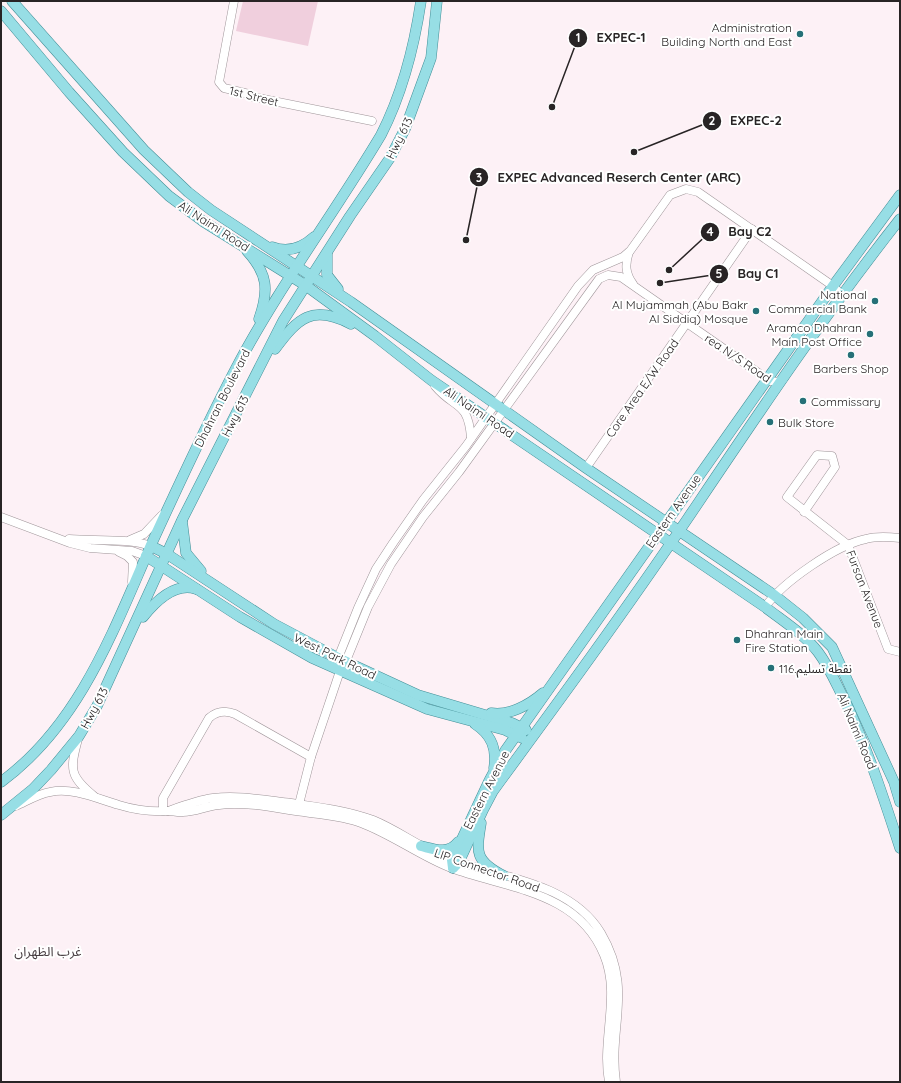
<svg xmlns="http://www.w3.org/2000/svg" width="901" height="1083" font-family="Quicksand,'Noto Sans Arabic',sans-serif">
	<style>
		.green { fill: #f0cfdd }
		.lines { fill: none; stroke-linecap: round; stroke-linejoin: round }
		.minor-casing { stroke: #9e9498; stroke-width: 9 }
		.major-casing { stroke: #438f97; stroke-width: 11 }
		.minor { stroke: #fff; stroke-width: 8 }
		.major { stroke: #97dee5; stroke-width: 10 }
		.poi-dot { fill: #257077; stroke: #fff; stroke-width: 1.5 }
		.labels { text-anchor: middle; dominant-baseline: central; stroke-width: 4; stroke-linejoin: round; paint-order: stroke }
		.poi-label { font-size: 12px; fill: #282425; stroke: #fff; text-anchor: end }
		.street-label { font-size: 12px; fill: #282425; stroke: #fff }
		.neighbourhood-label { font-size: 13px; fill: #463d41; stroke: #fff }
		.leader { fill: none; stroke: #282425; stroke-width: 1.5 }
		.callout-dot { fill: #282425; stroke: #fff; stroke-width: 1.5 }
		.mark-label { font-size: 12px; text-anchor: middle; font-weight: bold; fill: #fff }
		.callout-label { font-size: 13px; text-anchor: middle; font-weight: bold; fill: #282425; stroke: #fff; stroke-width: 4; stroke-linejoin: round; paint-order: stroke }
	</style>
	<rect width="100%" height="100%" fill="#fdf1f6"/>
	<!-- green -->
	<polygon class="green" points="243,1 318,1 308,46 236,31"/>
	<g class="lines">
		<defs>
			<g id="minor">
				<polyline points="234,1 219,82 224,88 249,94 253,97 372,121"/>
				<path d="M629 252C625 264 625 273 633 284"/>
				<path d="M435 386C455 410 468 400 471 438"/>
				<polyline points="586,468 752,229"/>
				<polyline points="804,512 835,467 832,456 817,455 787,497 848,545 888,649 900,652"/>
				<polyline points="1,517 70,543 90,548 132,551 146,556"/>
				<path d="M69 539C94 541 129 538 151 546"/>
				<polyline points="130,540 144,534 162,515"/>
				<polyline points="119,552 127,556 133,562 132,582"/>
				<path d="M765 607C783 582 836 545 866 539 876 536 890 537 900 538"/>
				<polyline points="339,662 338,658 358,608 376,569 393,543 423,500 466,446 578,286 593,270 623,257 630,251 670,195 686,189 698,192 833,286 838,291 838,301"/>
				<path d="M78 739C70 769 69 776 94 796"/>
				<path d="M16 806C27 801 38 794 50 792 73 787 98 799 119 805 135 810 151 812 168 811"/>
				<polyline points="298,808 311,757 340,671 346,661 368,607 391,564 423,517 459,472 599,279 608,275 621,277 770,381 778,382 783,379"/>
				<path d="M163 811V798L209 718C217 711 225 710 235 714L311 757"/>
				<path d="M609 1082C601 1040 621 995 604 955 578 891 508 889 451 868 420 856 393 835 361 823 343 816 323 815 304 812 288 810 272 807 256 805 244 804 231 803 219 805 207 806 195 812 183 812 178 813 173 811 168 811 182 806 198 800 213 798 239 795 265 800 291 803 318 807 346 810 373 820 400 831 423 850 450 859 501 878 570 882 601 933 634 989 608 1026 616 1082"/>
			</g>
			<g id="major">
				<polyline points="12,1 144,150 188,192 211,210 351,302 586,468 774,595 803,618 832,647 894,782 900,802"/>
				<path d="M1 11 69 92 123 152 169 196 204 222 305 285 375 336 431 380 765 607C783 621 804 634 818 652 830 668 837 686 846 703 868 750 884 799 900 848"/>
				<path d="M272 247C288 253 302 248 314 237"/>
				<path d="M247 251C268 274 269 290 259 319"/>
				<polyline points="327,254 327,275 338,289"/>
				<path d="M275 349C298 318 312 304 351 324"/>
				<polyline points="182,521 186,553 201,571"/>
				<polyline points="151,546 167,554 274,624 338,658 418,695 512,723 526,730"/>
				<polyline points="146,556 240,617 312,658 427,709 505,730 522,738"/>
				<path d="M143 617C155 602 175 582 196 589"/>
				<path d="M491 713C509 716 529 705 543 693"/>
				<path d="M475 724C492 735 497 749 494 768"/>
				<path d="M1 782C80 724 113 631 151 545 178 486 205 427 235 370 278 288 334 214 381 135 403 92 414 48 421 1"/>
				<polyline points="1,815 33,789 51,770 79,736 97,706 182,520 283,321 350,216 390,158 405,129 431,58 437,1"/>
				<path d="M481 823C476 853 475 861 504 876"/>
				<path d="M421 846C434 849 448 855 458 842"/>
				<polyline points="453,868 452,860 489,781 505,751 833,286 900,195"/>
				<path d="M453 868 459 862 483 810 493 791C559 701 625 611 688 518 756 417 824 315 900 219"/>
			</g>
		</defs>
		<!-- minor casing -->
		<use href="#minor" class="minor-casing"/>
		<!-- major casing -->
		<use href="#major" class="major-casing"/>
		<!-- minor -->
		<use href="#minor" class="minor"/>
		<!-- major -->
		<use href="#major" class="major"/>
	</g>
	<!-- markers -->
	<g class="poi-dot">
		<circle cx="800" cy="34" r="4"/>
		<circle cx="875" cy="301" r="4"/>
		<circle cx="756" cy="311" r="4"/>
		<circle cx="870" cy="334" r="4"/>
		<circle cx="851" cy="355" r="4"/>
		<circle cx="803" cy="401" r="4"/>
		<circle cx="770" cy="422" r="4"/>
		<circle cx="737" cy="640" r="4"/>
		<circle cx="771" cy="668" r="4"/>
	</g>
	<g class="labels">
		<!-- poi labels -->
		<g class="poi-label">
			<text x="792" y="27">Administration<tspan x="792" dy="14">Building North and East</tspan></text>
			<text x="867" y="294">National<tspan x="867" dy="14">Commercial Bank</tspan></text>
			<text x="748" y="304">Al Mujammah (Abu Bakr<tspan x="748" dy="14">Al Siddiq) Mosque</tspan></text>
			<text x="862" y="327">Aramco Dhahran<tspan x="862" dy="14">Main Post Office</tspan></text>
			<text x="851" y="368" text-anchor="middle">Barbers Shop</text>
			<text x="811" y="401" text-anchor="start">Commissary</text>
			<text x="778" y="422" text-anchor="start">Bulk Store</text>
			<text x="745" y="633" text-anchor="start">Dhahran Main<tspan x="745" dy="14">Fire Station</tspan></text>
			<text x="779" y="668" text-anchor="start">نقطة تسليم.116</text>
		</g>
		<!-- street labels -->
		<g class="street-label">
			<text transform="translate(254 96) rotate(14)">1st Street</text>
			<text transform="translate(399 138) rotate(-64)">Hwy 613</text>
			<text transform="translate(214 226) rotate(33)">Ali Naimi Road</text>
			<text transform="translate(738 358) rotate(34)">rea N/S Road</text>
			<text transform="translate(642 388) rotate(-55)">Core Area E/W Road</text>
			<text transform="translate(222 398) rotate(-63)">Dhahran Boulevard</text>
			<text transform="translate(479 412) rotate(34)">Ali Naimi Road</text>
			<text transform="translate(235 416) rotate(-63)">Hwy 613</text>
			<text transform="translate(673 511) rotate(-55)">Eastern Avenue</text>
			<text transform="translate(865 589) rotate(69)">Fursan Avenue</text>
			<text transform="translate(335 656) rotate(26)">West Park Road</text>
			<text transform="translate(94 708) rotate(-62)">Hwy 613</text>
			<text transform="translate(857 731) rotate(67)">Ali Naimi Road</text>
			<text transform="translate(486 790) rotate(-63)">Eastern Avenue</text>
			<text transform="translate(487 870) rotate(19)">LIP Connector Road</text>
		</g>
		<!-- neighbourhood labels -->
		<g class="neighbourhood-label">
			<text x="48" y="951">غرب الظهران</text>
		</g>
	</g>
	<!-- callouts -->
	<path class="leader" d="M552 107L578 38M634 152L712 121M466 240L479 177M669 270L710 232M660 283L719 274"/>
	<g class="callout-dot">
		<circle cx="552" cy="107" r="4"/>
		<circle cx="634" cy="152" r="4"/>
		<circle cx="466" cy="240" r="4"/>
		<circle cx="669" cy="270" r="4"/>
		<circle cx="660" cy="283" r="4"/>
		<circle cx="578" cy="38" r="10"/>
		<circle cx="712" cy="121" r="10"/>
		<circle cx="479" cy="177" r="10"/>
		<circle cx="710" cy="232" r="10"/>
		<circle cx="719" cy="274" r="10"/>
	</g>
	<g class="mark-label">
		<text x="578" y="42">1</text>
		<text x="712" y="125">2</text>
		<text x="479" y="182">3</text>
		<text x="710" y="236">4</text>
		<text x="719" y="278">5</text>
	</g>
	<g class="callout-label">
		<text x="621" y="42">EXPEC-1</text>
		<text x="756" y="125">EXPEC-2</text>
		<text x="619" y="182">EXPEC Advanced Reserch Center (ARC)</text>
		<text x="750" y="236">Bay C2</text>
		<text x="758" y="278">Bay C1</text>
	</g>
	<!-- border -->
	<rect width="901" height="1083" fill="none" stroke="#282425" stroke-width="4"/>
</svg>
